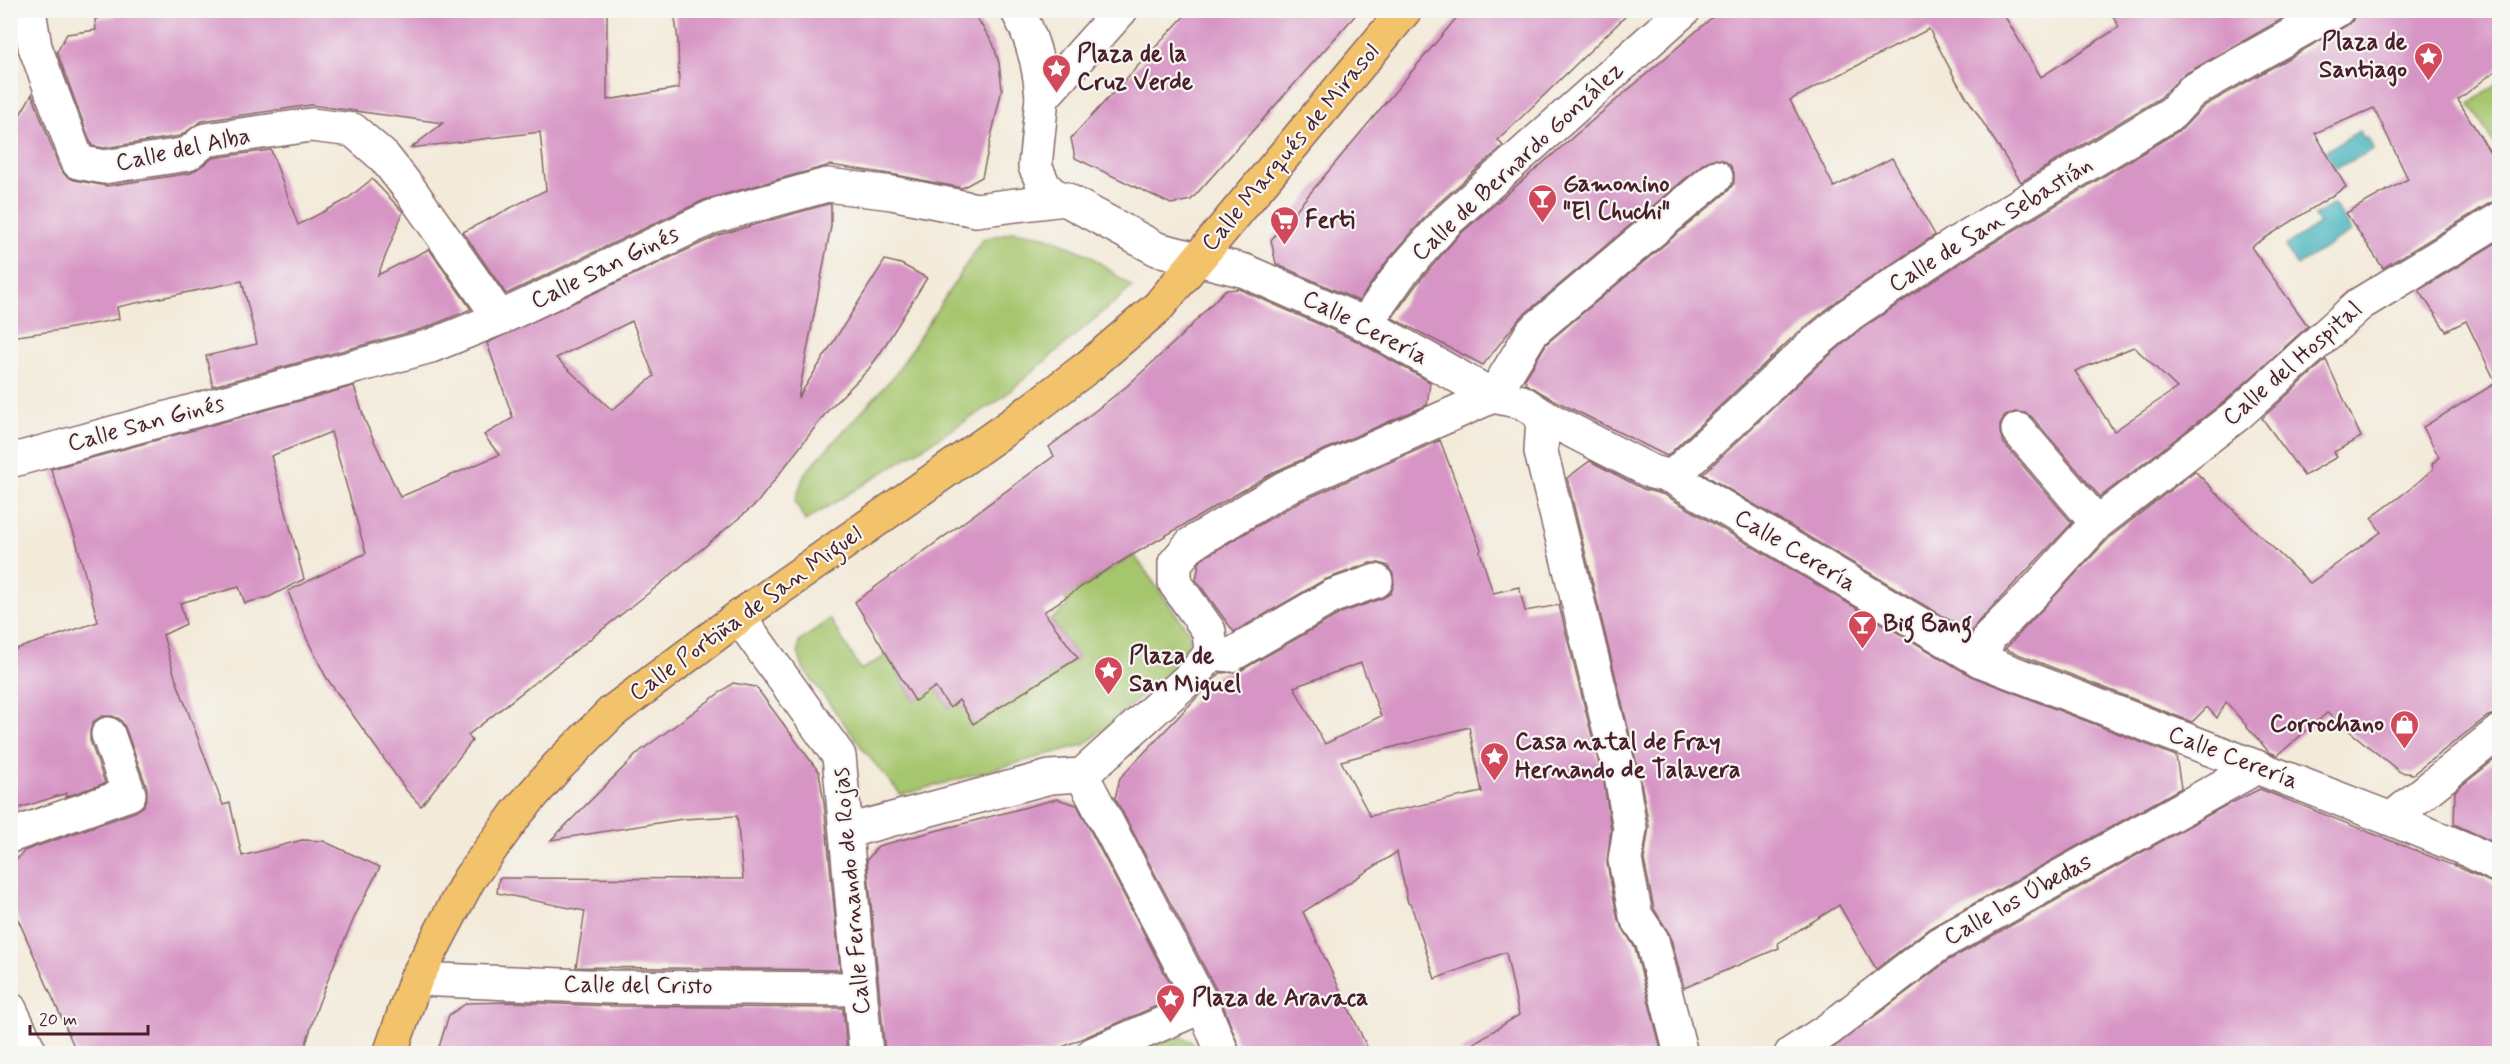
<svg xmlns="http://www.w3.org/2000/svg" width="2510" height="1064" font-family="Mynerve,sans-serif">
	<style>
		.green { fill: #a6c66e; stroke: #78724c; stroke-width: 1.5 }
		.water { fill: #43b3bc; stroke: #466974; stroke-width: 1.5 }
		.building { fill: #d795c5; fill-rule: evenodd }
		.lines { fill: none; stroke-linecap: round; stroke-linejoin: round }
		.minor-casing { stroke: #856668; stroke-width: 36 }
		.major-casing { stroke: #856668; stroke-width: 36 }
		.minor { stroke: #fff; stroke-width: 33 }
		.major { stroke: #f2c36a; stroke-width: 33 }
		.labels { text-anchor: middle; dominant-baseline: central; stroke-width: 4.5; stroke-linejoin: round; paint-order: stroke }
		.poi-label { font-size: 24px; font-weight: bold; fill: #4a1f2b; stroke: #f6f6f2; text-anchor: start }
		.street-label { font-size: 24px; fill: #4a1f2b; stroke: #f6f6f2 }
	</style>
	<rect width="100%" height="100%" fill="#f6f6f2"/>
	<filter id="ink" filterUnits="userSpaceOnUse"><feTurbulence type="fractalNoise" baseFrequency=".0167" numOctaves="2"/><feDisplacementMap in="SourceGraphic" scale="12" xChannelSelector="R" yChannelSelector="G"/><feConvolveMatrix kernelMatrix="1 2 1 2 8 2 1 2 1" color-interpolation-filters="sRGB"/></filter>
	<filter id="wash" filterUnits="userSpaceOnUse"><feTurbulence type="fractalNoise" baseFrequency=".008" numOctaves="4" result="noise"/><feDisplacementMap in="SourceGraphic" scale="24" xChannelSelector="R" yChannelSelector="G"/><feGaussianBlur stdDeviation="1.35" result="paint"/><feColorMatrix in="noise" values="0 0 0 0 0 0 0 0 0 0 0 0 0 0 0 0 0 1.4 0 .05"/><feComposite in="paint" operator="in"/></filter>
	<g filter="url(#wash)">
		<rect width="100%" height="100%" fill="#f3ead9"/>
		<!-- green -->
		<g class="green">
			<polygon points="2499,81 2499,152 2470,104"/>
			<polygon points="1014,231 1048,237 1089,255 1132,287 998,401 805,521 795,501 805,473 895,375 982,240"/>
			<polygon points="1134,555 1191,635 1183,660 1086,744 901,795 863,749 803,668 798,652 799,642 830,619 861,670 887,655 914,701 935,687 949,708 959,700 973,723 1078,658 1051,620 1068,606 1065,597"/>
			<polygon points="1178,1036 1193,1042 1198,1053 1138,1053"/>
		</g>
		<!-- water -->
		<g class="water">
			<polygon points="2359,131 2364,138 2367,136 2374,150 2332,170 2322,153"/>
			<polygon points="2334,204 2352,231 2297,266 2285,246 2319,224 2314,216"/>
		</g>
		<g id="blocks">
			<!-- building -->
			<g class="building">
				<polygon points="151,10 607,10 607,100 679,88 678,41 674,10 968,10 976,17 993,43 999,63 1002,89 982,177 962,188 896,175 830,165 704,200 506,294 463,232 546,190 540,132 411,148 443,123 311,105 202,121 180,136 104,148 92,146 57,52 67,34 96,30 95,19"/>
				<polygon points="1190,10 1360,10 1191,200 1171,204 1075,158 1071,138"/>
				<polygon points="1463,10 1632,10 1498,140 1503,146 1432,209 1387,261 1359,301 1276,264 1271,240"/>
				<polygon points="1721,10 2001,10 2041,77 2119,27 2110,10 2298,10 2183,75 2160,98 2021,182 1957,82 1929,29 1790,100 1834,187 1892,158 1935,235 1838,300 1794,336 1667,456 1552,399 1526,384 1525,379 1546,344 1728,191 1734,183 1734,173 1730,165 1723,160 1713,159 1704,163 1520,318 1483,365 1392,318 1416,285 1459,235"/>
				<path d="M2356 10H2499V68L2458 100 2499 167V200L2490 203 2383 268 2346 213 2408 179 2374 108 2315 133 2346 187 2251 247 2308 326 2225 401 2100 497 2032 417 2025 413 2015 412 2005 416 2000 424V433L2003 442 2072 523 1977 623 1971 633 1703 474 1819 364 1861 329 1965 260 2182 129 2204 106 2346 26 2353 20ZM2134 347 2177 388 2114 431 2075 371Z"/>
				<polygon points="32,94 60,169 66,176 74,180 107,186 191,173 213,158 271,150 298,225 346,200 372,179 403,212 378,275 429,249 471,309 425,328 213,386 206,356 257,344 242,281 117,307 119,319 61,330 10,337 10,132"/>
				<path d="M828 204H831V226L798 398 885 260 901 264 927 278 879 355 868 370 829 409 757 503 655 588 468 735 472 741 421 806 406 790 326 677 306 637 288 591 366 553 331 432 271 456 304 579 269 597 245 603 239 587 180 603 186 624 163 635 175 677 223 805 230 803 242 856 302 840 323 841 380 867 356 914 337 957 318 1005 303 1053H77L10 901V868L24 851 135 812 144 806 147 797V788L125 727 120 719 112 716H102L93 722 90 731V740L105 783 65 797 67 793 10 811V651L98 622 75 537 51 469 354 386 365 421 400 497 499 455 484 435 513 418 487 343 719 235ZM632 321 654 376 612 410 556 358Z"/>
				<polygon points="2499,241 2499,713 2488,716 2413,774 2400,772 2327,713 2278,755 2269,752 2226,702 2217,718 2207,707 2192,722 2005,649 2110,537 2195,471 2224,501 2310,583 2381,532 2371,518 2410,489 2433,469 2432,464 2439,457 2423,427 2496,383 2466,321 2446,331 2419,290"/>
				<polygon points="1239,289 1357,341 1430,382 1427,405 1276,471 1105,571 1044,612 1078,658 973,724 959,700 950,708 935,687 915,701 855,602 1054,456 1049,447 1127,386 1180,337 1225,290"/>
				<polygon points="2326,360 2361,437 2334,452 2337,457 2304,476 2262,418"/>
				<path d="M1440 440 1481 549 1480 552 1493 593 1519 587 1525 611 1559 605 1604 784 1611 829 1607 863 1618 920 1635 948 1662 1053H1458L1519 1015 1506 952 1435 979 1411 905 1408 903 1397 852 1303 912 1370 1053H1241L1220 997 1115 798 1120 778 1220 673 1240 671 1341 613 1383 598 1391 593 1394 584 1393 574 1388 566 1379 563H1370L1324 580 1234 632 1196 580 1199 563 1203 558 1295 504ZM1361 663 1381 716 1325 744 1294 687ZM1469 727 1482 792 1370 816 1341 761Z"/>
				<polygon points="1590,461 1643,489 1665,495 1971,676 2176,756 2181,788 1930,928 1876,969 1839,905 1778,943 1779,948 1684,988 1670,935 1654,909 1644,860 1649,826 1640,777 1567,478"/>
				<polygon points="733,683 756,687 819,772 824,803 840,970 576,967 585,911 497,893 499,878 743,879 737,816 683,819 551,840 639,752"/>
				<polygon points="2499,756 2499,845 2454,824 2455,791"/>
				<polygon points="2260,789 2454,866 2454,865 2499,886 2499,1053 1826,1053 1949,960 2221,808"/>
				<polygon points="1057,799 1077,805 1177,997 1049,1053 885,1053 867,860 878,846"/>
				<polygon points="511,1002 611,1006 843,1008 847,1053 437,1053 449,1015 467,1003"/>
			</g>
		</g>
	</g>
	<g filter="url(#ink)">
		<use href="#blocks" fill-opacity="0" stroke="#856668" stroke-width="1.5"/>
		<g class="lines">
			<defs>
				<g id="minor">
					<polyline points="29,10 35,47 78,162 104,167 188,154 205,140 311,125 353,130 384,157 411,191 500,318"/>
					<path d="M1017 10C1033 38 1040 66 1042 98"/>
					<polyline points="1065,199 1053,195 1044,186 1035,166 1042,98 1121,10"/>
					<polyline points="1365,324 1401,273 1446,222 1684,10"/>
					<polyline points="1543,416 1541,452 1622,780 1630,829 1625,860 1636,916 1652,940 1681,1054"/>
					<polyline points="2018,430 2097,523"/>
					<polyline points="10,461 431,346 500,318 712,217 827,185 892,193 976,210 1065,199 1157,249 1245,271 1365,324 1493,396 1522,402 1543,416 1652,472 1672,477 1980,660 2391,819 2470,851 2500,867"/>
					<polyline points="1672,477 1807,350 1850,314 1955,244 2172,113 2192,91 2337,10"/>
					<polyline points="739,617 839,756 866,1054"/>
					<polyline points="1211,653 1231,655 1333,596 1376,581"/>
					<polyline points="1980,660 1990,636 2034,592 2097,523 2237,415 2360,304 2500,219"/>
					<polyline points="1082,775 1203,1006 1223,1054"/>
					<polyline points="2391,819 2500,731"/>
					<polyline points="848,831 1050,777 1082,775 1194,674 1211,653 1209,631 1175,583 1175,563 1191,544 1286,487 1493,396 1532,332 1716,177"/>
					<polyline points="10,836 129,794 108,734"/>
					<polyline points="416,979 611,987 860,989"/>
					<polyline points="10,1009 31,1054"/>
					<polyline points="1093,1054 1203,1006"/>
					<polyline points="1791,1054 1829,1029 1939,944 2257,767"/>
				</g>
				<polyline id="major" points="390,1054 416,979 469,879 517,813 556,768 612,712 739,617 1014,423 1089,366 1158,307 1405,10"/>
			</defs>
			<!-- minor casing -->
			<use href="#minor" class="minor-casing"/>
			<!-- major casing -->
			<use href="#major" class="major-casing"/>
			<!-- minor -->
			<use href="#minor" class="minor"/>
			<!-- major -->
			<use href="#major" class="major"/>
		</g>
	</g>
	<!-- icons -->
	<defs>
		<symbol id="sight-pin" viewBox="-11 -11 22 30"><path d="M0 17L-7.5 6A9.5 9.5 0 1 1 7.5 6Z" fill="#d1495b" stroke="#f6f6f2"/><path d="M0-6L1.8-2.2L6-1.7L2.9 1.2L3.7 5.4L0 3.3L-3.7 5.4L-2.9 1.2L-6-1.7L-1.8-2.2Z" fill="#fff"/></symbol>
		<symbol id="bar-pin" viewBox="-11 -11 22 30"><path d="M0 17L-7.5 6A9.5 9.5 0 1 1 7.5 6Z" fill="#d1495b" stroke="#f6f6f2"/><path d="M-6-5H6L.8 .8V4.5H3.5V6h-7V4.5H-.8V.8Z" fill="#fff"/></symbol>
		<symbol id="supermarket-pin" viewBox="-11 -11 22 30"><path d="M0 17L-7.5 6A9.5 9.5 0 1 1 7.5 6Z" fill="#d1495b" stroke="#f6f6f2"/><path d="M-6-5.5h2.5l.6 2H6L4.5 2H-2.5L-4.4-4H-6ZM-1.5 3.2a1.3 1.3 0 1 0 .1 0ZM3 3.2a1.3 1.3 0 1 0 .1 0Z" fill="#fff"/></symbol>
		<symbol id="shop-pin" viewBox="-11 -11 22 30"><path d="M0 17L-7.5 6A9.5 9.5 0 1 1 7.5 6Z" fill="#d1495b" stroke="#f6f6f2"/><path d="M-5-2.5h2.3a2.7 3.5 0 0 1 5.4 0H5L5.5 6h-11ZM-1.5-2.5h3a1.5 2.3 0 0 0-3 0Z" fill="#fff"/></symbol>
	</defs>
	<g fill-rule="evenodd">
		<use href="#sight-pin" x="2412" y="40" width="33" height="45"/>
		<use href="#sight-pin" x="1040" y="52" width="33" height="45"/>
		<use href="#bar-pin" x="1526" y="182" width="33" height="45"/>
		<use href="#supermarket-pin" x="1268" y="204" width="33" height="45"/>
		<use href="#bar-pin" x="1846" y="608" width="33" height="45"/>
		<use href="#sight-pin" x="1092" y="654" width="33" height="45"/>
		<use href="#shop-pin" x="2388" y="708" width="33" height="45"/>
		<use href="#sight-pin" x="1478" y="740" width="33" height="45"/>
		<use href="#sight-pin" x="1154" y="982" width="33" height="45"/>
	</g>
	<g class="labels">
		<!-- poi labels -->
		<g class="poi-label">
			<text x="2407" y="42" text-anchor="end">Plaza de<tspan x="2407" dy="28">Santiago</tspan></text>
			<text x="1077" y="54">Plaza de la<tspan x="1077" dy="28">Cruz Verde</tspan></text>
			<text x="1563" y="184">Gamonino<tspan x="1563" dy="28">"El Chuchi"</tspan></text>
			<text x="1305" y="220">Ferti</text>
			<text x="1883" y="624">Big Bang</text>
			<text x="1129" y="656">Plaza de<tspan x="1129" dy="28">San Miguel</tspan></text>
			<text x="2384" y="724" text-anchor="end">Corrochano</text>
			<text x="1515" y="742">Casa natal de Fray<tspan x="1515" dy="28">Hernando de Talavera</tspan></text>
			<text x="1192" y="998">Plaza de Aravaca</text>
		</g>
		<!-- street labels -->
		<g class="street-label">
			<text transform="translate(1291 148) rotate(-50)">Calle Marqués de Mirasol</text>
			<text transform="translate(183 150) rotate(-12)">Calle del Alba</text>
			<text transform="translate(1518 162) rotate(-43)">Calle de Bernardo González</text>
			<text transform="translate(1991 225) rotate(-32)">Calle de San Sebastián</text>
			<text transform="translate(605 268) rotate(-26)">Calle San Ginés</text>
			<text transform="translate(1365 328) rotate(27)">Calle Cerería</text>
			<text transform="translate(2293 364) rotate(-41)">Calle del Hospital</text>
			<text transform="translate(146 424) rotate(-15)">Calle San Ginés</text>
			<text transform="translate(1795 551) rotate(31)">Calle Cerería</text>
			<text transform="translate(746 614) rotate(-36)">Calle Portiña de San Miguel</text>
			<text transform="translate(2233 758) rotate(21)">Calle Cerería</text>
			<text transform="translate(852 891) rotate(-95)">Calle Fernando de Rojas</text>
			<text transform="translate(2018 900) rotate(-29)">Calle los Úbedas</text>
			<text transform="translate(638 986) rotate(1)">Calle del Cristo</text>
		</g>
	</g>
	<!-- margin -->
	<rect width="2510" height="1064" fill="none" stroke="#f6f6f2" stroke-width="36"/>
	<!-- scale -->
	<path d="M30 1025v9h118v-9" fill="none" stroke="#4a1f2b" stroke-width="3"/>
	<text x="39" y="1025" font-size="18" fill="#4a1f2b" stroke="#f6f6f2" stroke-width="4.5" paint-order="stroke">20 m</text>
</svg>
